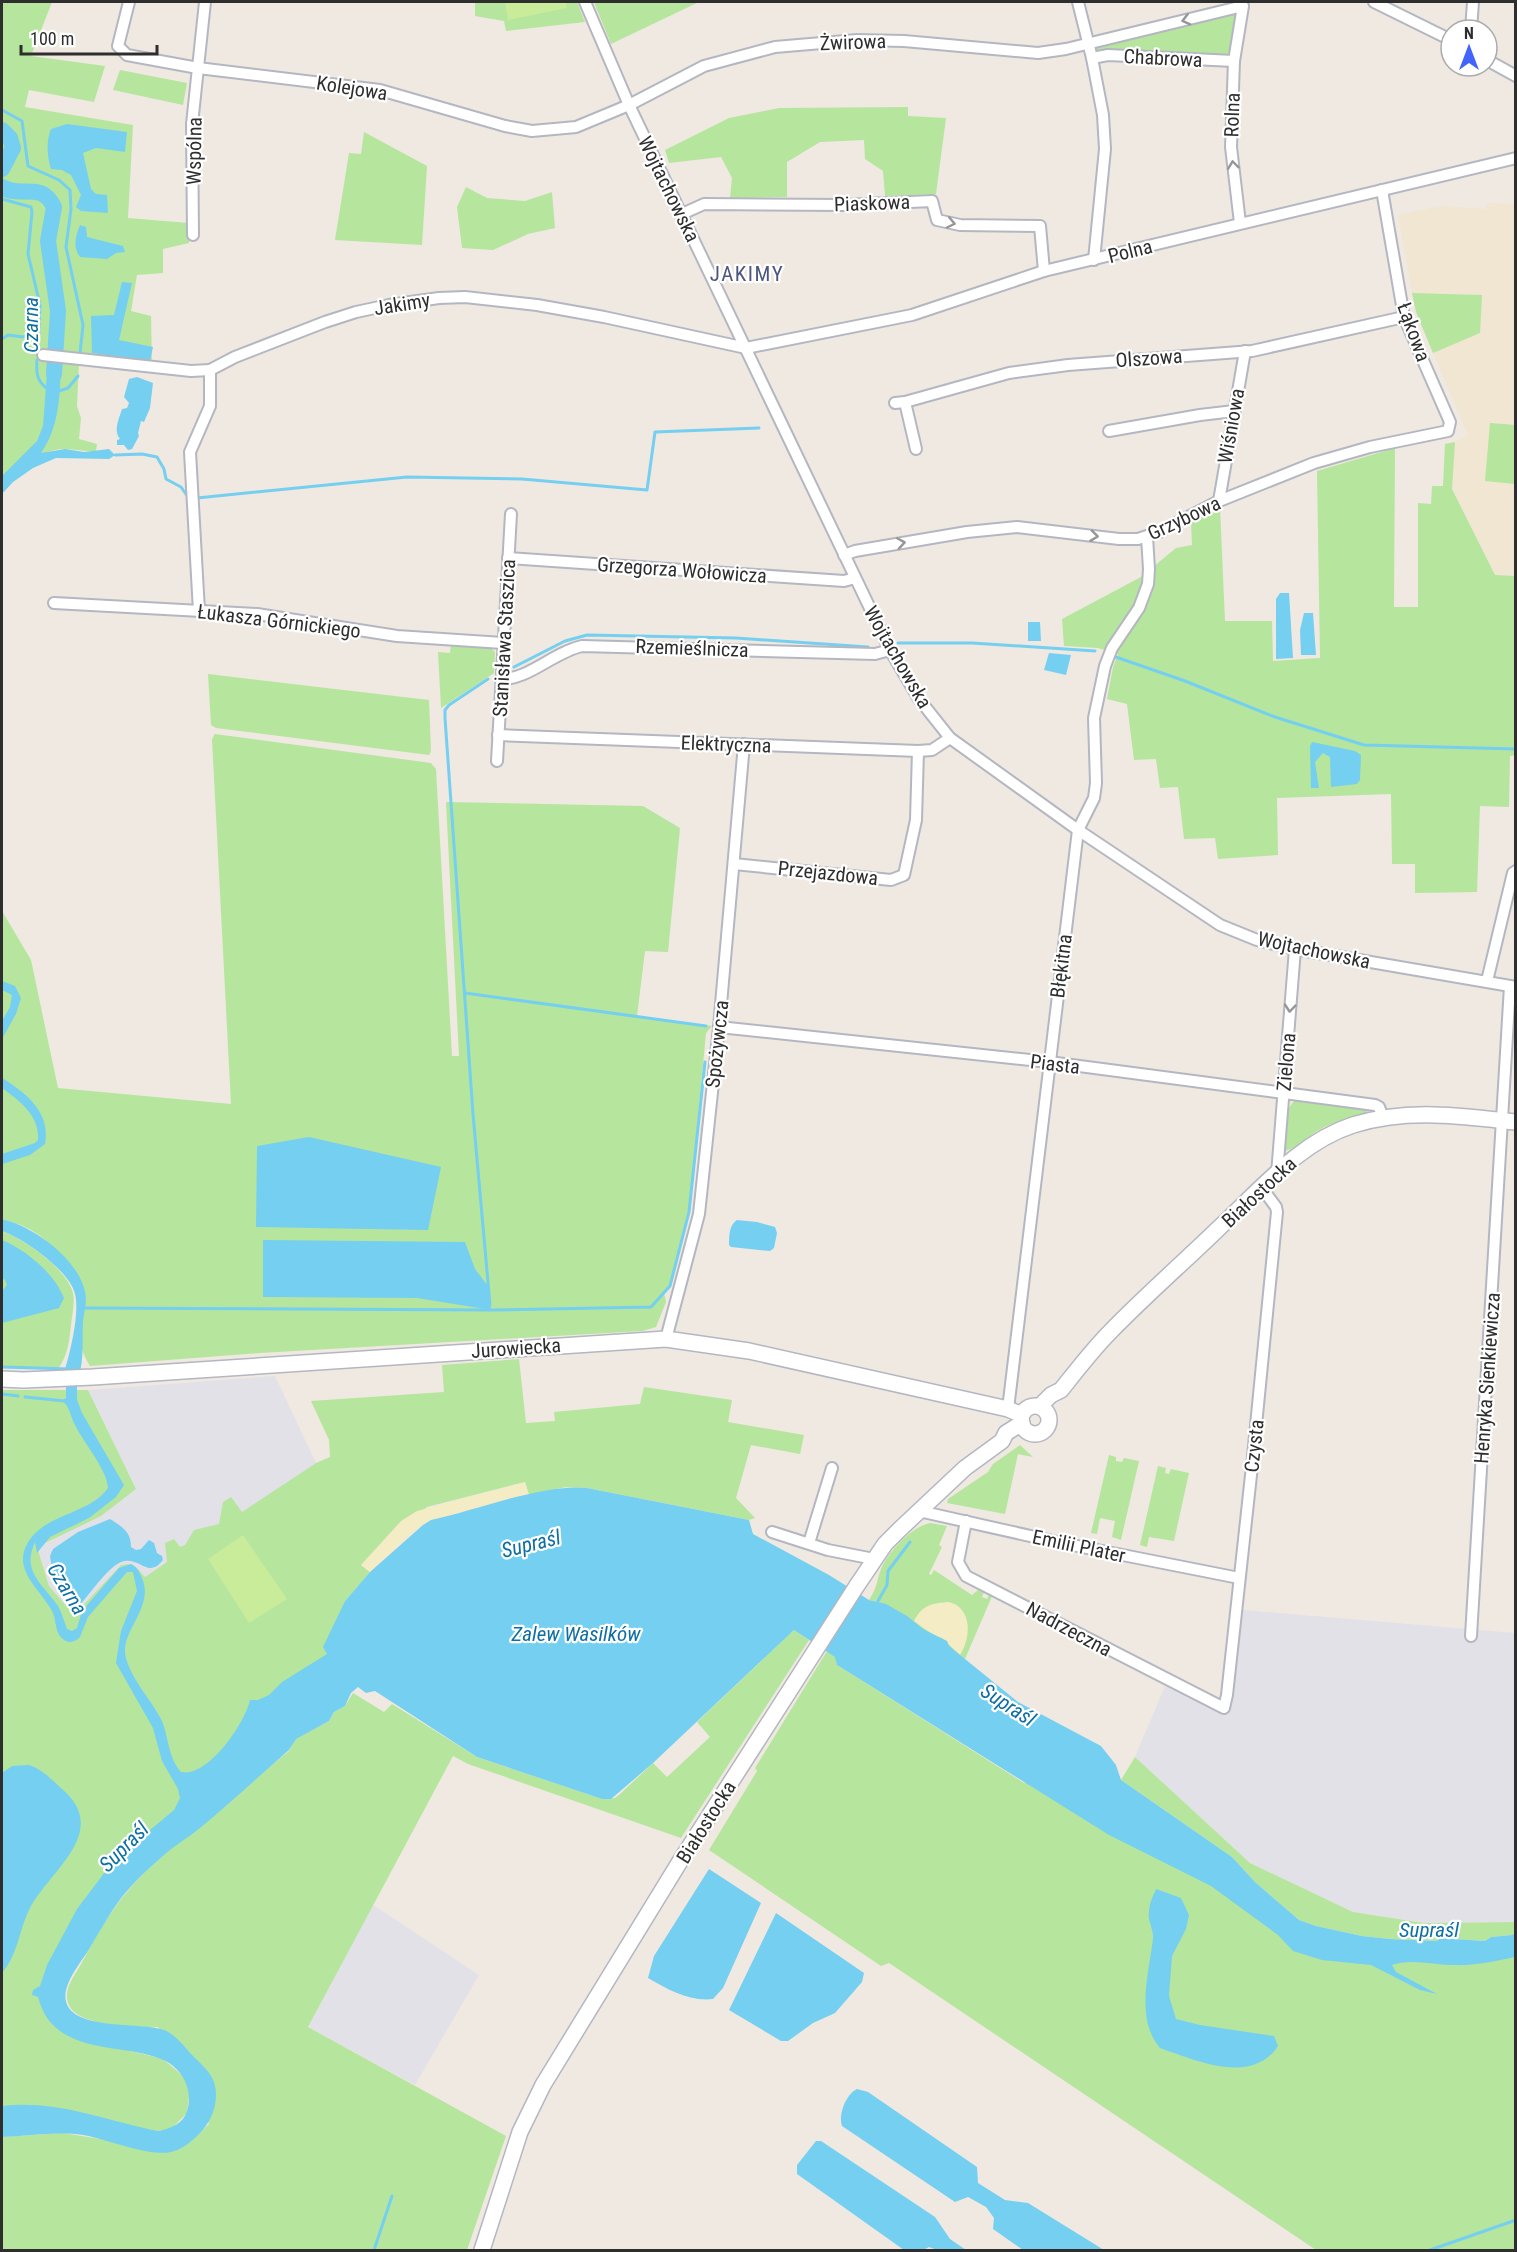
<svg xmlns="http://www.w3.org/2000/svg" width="1517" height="2252" font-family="'Roboto Condensed',sans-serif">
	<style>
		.industrial { fill: #e3e1e8 }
		.education { fill: #f0e6d1 }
		.green { fill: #b6e59e }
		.sand { fill: #f3ecc5 }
		.pitch { fill: #c9ec9a }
		.water { fill: #75cff0 }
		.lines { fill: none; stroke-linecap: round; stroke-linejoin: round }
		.stream { stroke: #75cff0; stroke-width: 3 }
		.river { stroke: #75cff0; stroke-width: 16 }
		.street-casing { stroke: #b4b7c1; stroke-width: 14 }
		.secondary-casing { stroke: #b4b7c1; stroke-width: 18 }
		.street { stroke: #fff; stroke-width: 10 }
		.secondary { stroke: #fff; stroke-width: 15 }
		.oneway { stroke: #969696 }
		.labels { text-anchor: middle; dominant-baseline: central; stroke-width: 4.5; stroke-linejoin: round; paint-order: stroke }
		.street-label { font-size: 20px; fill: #2e2e2e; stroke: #fff }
		.neighbourhood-label { font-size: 21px; letter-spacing: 1.5px; fill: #4d5680; stroke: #fff }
		.water-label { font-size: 21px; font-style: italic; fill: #0d6fa3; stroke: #fff }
	</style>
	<rect width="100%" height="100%" fill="#efe9e1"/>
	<!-- industrial -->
	<g class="industrial">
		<polygon points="275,1376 316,1463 144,1578 121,1565 74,1615 49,1586 37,1547 51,1541 136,1489 88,1390"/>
		<polygon points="1243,1610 1515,1633 1515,1922 1424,1923 1353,1912 1250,1863 1135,1757 1165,1686 1229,1713"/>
		<polygon points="373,1905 479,1975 415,2085 308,2027"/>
	</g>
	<!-- education -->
	<polygon class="education" points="1487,203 1515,204 1515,576 1495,575 1452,489 1455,442 1468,435 1416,312 1398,215 1442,206 1486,209"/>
	<!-- green -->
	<g class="green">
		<path d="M2 2H52L31 56 105 66 94 102 29 90 25 107 133 125 128 218 189 223V243L163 249V273L137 275 131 311 151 316 152 369 79 362 77 406 81 418 79 439 97 444 96 451C85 452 74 449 62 449 37 451 20 471 2 486Z"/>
		<polygon points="475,2 577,2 585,22 506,31 504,21 475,16"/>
		<polygon points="594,2 699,2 611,44"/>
		<polygon points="1239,9 1233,59 1095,52 1096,46"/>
		<polygon points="120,70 187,83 183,105 113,90"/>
		<polygon points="908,107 908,116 946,118 936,194 885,196 883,171 865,159 864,140 820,142 787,162 787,197 730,198 732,178 721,157 669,163 665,150 729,118 779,108"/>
		<polygon points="364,132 427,166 422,245 335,240 349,153 361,154"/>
		<polygon points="466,187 487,198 525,201 552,192 555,228 528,234 493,250 462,248 457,207"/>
		<polygon points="1412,293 1482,295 1480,333 1433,353 1416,312"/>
		<polygon points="1490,423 1515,425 1515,484 1485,481"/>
		<polygon points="1455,442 1452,489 1495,575 1516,576 1516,755 1510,756 1509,807 1480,806 1477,892 1415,893 1415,864 1392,864 1391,794 1277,798 1278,855 1218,859 1215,838 1184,839 1178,787 1160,788 1156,759 1134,760 1127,704 1107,699 1113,667 1118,654 1098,648 1064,646 1062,619 1141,577 1176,548 1192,545 1191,522 1220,507 1225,621 1272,621 1273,661 1320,658 1317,471 1395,448 1394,607 1418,607 1418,503 1431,504 1432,486 1443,486 1445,444"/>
		<polygon points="451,644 490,647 495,652 494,673 441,708 438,652 450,653"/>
		<polygon points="208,674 429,700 431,751 429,755 216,728 211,725"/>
		<path d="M215 734 431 763 436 769 452 1056H459L446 802 643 806 680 828 668 952 645 951 637 1016 712 1026 706 1033 689 1212 670 1286 664 1292 666 1302 656 1327 642 1331 260 1353 90 1366C74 1339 79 1326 86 1297 63 1258 49 1230 2 1219V911L31 960 58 1088 231 1104 212 739Z"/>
		<path d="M1294 1101 1367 1110V1113C1350 1117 1333 1122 1317 1131 1306 1138 1298 1147 1285 1151L1288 1109Z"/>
		<path d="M2 1231C24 1239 67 1269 73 1293 75 1302 72 1316 71 1325 69 1342 68 1355 58 1369L2 1367Z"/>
		<path d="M519 1359 526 1423 555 1421 554 1412 640 1404 644 1387 732 1400 728 1422 804 1435 800 1454 751 1445 736 1498 755 1518 749 1520 587 1488 566 1487 529 1495 525 1482 427 1507 361 1565 370 1572 345 1601 328 1654 309 1666 40 1986 66 2035 163 2059 183 2076 190 2090 187 2113 172 2128 159 2131 2 2106V1390H88L136 1489 101 1516 37 1547 49 1586 74 1615 121 1565C135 1562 136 1567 145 1577L167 1562 165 1543 174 1539 180 1547 185 1545 194 1530 219 1524 223 1502 231 1497 242 1512 316 1463 330 1457 329 1440 311 1401 444 1392 442 1365Z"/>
		<polygon points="1020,1445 1033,1457 1018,1454 1005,1514 947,1503 948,1499 988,1472 993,1464"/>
		<polygon points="1109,1455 1116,1457 1116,1461 1122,1462 1124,1458 1139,1461 1121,1540 1112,1537 1115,1521 1100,1518 1097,1534 1091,1533"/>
		<polygon points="1158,1466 1166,1468 1165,1473 1169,1474 1171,1469 1189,1473 1174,1541 1149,1537 1147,1547 1140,1545"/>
		<path d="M930 1523 947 1526 939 1545 942 1547 929 1574 931 1575 934 1570 972 1595 978 1590 984 1592 982 1597 987 1599 990 1592 993 1594 965 1659C951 1648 935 1640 922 1629 903 1614 893 1605 869 1600 878 1586 876 1583 881 1569 889 1551 911 1527 930 1523Z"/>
		<path d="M794 1630 809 1640 681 1838 468 1764 453 1756 308 2027 506 2136 467 2250H2V2137L63 2133 175 2151 192 2140 209 2124 158 2027C138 2027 78 2027 69 2005 62 1990 74 1977 81 1964 93 1942 106 1918 122 1898 142 1872 169 1850 194 1829 226 1803 257 1777 289 1751L295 1739 329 1721 334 1712 345 1706 353 1693 384 1712 392 1704 477 1757 602 1799 615 1798 619 1795 653 1763 667 1777 710 1737 697 1722Z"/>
		<polygon points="827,1651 836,1657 837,1665 1024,1783 1040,1782 1218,1884 1302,1947 1515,1942 1515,2250 1316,2250 898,1969 889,1963 881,1966 709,1850 757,1771 755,1768"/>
		<polygon points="1135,1757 1250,1863 1353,1912 1424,1923 1515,1922 1515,1933 1512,1935 1491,1937 1485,1941 1440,1938 1437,1941 1390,1939 1362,1936 1316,1926 1299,1920 1255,1882 1232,1857 1121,1780"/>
	</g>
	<!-- sand -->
	<g class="sand">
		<polygon points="525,1482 529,1495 431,1520 414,1531 370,1572 361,1565 401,1521 417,1511"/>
		<path d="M949 1602C973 1608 971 1639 960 1655L942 1638 936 1637 914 1621C922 1605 932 1603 949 1602Z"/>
	</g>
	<!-- pitch -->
	<g class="pitch">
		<polygon points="505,2 566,2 567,8 508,20"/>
		<polygon points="243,1535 287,1599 249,1623 208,1559"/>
	</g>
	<!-- water -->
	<g class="water">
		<path d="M67 124 127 132 125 152 96 148 83 153 91 189 96 194 107 195 108 213 81 211 76 207 81 195 71 175 62 170 51 169C47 156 46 141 51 129Z"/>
		<path d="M80 225 86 227 87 237 123 246 125 252 116 253 107 259 80 257C72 246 76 235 80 225Z"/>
		<polygon points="122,282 132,283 119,340 153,347 150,361 92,353 91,316 114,315"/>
		<path d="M48 360 61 361C60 393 60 426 41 453L65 449 84 452 109 449 115 455 109 459 56 458 33 468 13 482 2 494V476L37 441 43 426Z"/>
		<path d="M137 377 153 383 150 408 144 422 141 421 138 433 139 436 132 449 128 450 124 445H117V440L120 439C113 430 119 419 122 409L127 408 129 403 124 397 129 379Z"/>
		<polygon points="1280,593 1289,593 1293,658 1276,659 1276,599"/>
		<polygon points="1304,613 1313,613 1316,655 1301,655 1300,630"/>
		<polygon points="1028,622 1040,622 1041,641 1028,641"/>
		<polygon points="1049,653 1071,655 1066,675 1044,670"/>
		<polygon points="1312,742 1355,751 1361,755 1360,780 1357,784 1331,787 1330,757 1323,753 1315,762 1319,788 1311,788 1310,746"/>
		<polygon points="2,981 15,986 21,998 16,1014 2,1039 2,1021 10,1007 12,995 2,990"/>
		<path d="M2 1078C26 1093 51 1112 45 1144L30 1155 2 1164V1154L35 1143 38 1140C40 1116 20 1101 2 1088Z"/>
		<polygon points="309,1137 441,1167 428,1230 256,1227 257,1146"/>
		<path d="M2 1219C33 1226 83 1261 86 1298 86 1305 84 1313 83 1321 82 1338 84 1355 80 1372L64 1373C70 1353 80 1313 75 1294 70 1271 23 1238 2 1231Z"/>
		<path d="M737 1220 757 1222 775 1227 777 1233 774 1248 770 1251 731 1247 729 1245C729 1236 729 1225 737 1220Z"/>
		<path d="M2 1240C26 1250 54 1273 64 1298L59 1308 2 1323V1291L7 1285 5 1280 2 1278Z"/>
		<polygon points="263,1240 465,1242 475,1269 488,1286 491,1310 417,1298 263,1297"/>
		<path d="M66 1386H77V1400L82 1413 124 1485 116 1497 89 1518 50 1537 37 1553 35 1542C21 1572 43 1584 58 1606 62 1613 64 1621 67 1629L72 1631 77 1628 81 1614 88 1604 119 1568 131 1564C137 1567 139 1571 142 1578 154 1606 124 1628 125 1652 127 1675 152 1700 162 1721 169 1739 168 1757 181 1772 208 1778 245 1723 250 1700H258L269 1695 282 1682 327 1654 323 1647 345 1601 370 1572 423 1525 431 1520C475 1511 544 1483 587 1488L749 1520 753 1534 829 1575 869 1600 886 1604 907 1616 923 1629 947 1641 949 1646 1018 1702 1101 1746 1116 1765 1121 1780 1232 1857 1255 1882 1299 1920 1316 1926 1362 1936 1390 1939 1437 1941 1440 1938 1485 1941 1491 1937 1512 1935 1515 1933V1957C1495 1961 1475 1966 1454 1965 1436 1965 1408 1958 1392 1965L1396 1972 1437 1994 1420 1990 1371 1965 1322 1960 1293 1951 1278 1935 1211 1886 1109 1835 837 1665 835 1657 794 1630 653 1763 611 1799H602L477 1757 375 1691 366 1693 358 1687 351 1693 345 1706 334 1712 329 1721 296 1739 289 1750C259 1776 230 1803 200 1828 188 1838 175 1845 164 1855 149 1868 134 1882 122 1897 109 1914 99 1933 88 1951 80 1963 70 1975 66 1990 57 2036 148 2019 168 2032 177 2037 184 2046 191 2054 199 2062 210 2071 214 2082 220 2101 212 2122 198 2135 191 2142 181 2150 171 2152 149 2157 107 2139 83 2135 56 2131 28 2136 2 2137V2106C57 2099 106 2121 159 2131 171 2128 183 2124 187 2111 194 2090 182 2067 161 2059 131 2047 97 2051 68 2036 51 2027 43 2015 38 1997L32 1995 33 1990 40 1986 47 1965 77 1909 114 1860 174 1810 180 1798 178 1789 162 1761 153 1728 116 1663 121 1631 137 1591 133 1572H127L88 1617 80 1637C76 1641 70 1644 64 1640 54 1633 57 1620 52 1611 41 1590 14 1572 26 1546 42 1513 88 1516 108 1488 107 1469 83 1442 75 1425 70 1416 70 1406 62 1401L66 1398Z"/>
		<path d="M110 1519C122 1527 131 1531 131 1547L136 1550 141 1549 149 1540 154 1543 157 1553 162 1556 163 1560C147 1580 140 1555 121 1562 108 1567 89 1595 79 1606L76 1598 67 1599 54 1581 50 1556 53 1549 78 1532Z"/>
		<path d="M29 1765C42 1769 52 1780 62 1789 111 1831 51 1870 31 1906 19 1928 19 1953 2 1973V1773L12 1766Z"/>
		<path d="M709 1869 761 1903 723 1988 713 1999C690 2002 667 1989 648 1978L654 1956Z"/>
		<path d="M1156 1889 1181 1898 1189 1915 1186 1929 1172 1956 1169 1996 1176 2019 1200 2025 1274 2036 1278 2046C1252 2086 1195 2060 1160 2048 1135 2019 1149 1972 1153 1939 1154 1930 1147 1920 1149 1912 1149 1904 1153 1896 1156 1889Z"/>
		<polygon points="776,1913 864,1973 862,1982 835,2013 813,2023 788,2041 781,2041 729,2010"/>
		<path d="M857 2089 868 2092 977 2167 978 2183 1005 2200 1028 2203 1104 2250H1023L993 2229 994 2218 986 2207 968 2197 955 2202 842 2126C838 2115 846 2094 857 2089Z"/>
		<polygon points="816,2141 821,2141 935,2217 950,2239 966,2250 937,2250 929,2247 923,2250 904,2250 797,2174 797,2165"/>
	</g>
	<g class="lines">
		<!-- stream -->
		<g class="stream">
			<polyline points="2,110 22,121 28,166 59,180 70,190 71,209 66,247 83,325 80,353"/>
			<polyline points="2,199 31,207 32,212 28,254 40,305 38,348"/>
			<polyline points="2,339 8,335 23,337 39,329"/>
			<path d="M37 360C36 373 37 382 48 389"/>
			<polyline points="56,392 68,388 78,376"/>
			<polyline points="115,455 142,454 157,457 164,469 166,479 181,487 188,497"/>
			<polyline points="197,498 407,477 522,479 647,490 655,432 759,428"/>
			<polyline points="898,643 972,643 1095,651"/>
			<polyline points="1113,656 1185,681 1275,717 1364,745 1516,749"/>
			<polyline points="514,667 565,641 587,635 736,638 868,647"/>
			<polyline points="488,679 449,705 445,710 445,718 473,1114 490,1305"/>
			<polyline points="465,993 706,1026"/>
			<polyline points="81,1308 491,1310 651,1307 670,1286 689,1212 705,1062"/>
			<polyline points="2,1367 69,1369"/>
			<polyline points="2,1394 18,1396"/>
			<polyline points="25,1397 65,1401"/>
			<polyline points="878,1601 887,1585 888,1571 910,1542"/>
			<polyline points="374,2250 392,2196"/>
			<polyline points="1430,2250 1516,2220"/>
		</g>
		<!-- river -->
		<g class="river">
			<polyline points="2,130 10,138 13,148 2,169"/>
			<path d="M2 187C20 199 41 180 54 207L48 241 58 311 54 374"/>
		</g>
		<defs>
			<g id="street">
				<polyline points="129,2 118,46 127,55 198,68 380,90 505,126 532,131 576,127 629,105 704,66 775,47 857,40 904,41 1038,53 1066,49 1243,6 1234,61 1231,147 1240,223"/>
				<polyline points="585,2 629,105 890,650 919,699 950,738 1078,830 1220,925 1257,940 1295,949 1516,987"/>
				<polyline points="1078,2 1092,58 1103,115 1105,149 1094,260"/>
				<polyline points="1374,2 1451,40"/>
				<polyline points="1471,30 1473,2"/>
				<polyline points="1092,58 1108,55 1234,61"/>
				<polyline points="1487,60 1516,76"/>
				<polyline points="682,214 704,204 844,205 932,201 937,220 960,225 1040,226 1044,271"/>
				<polyline points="193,235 192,124 205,2"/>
				<polyline points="43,355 191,371 210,370 235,357 325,322 356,312 389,305 439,298 465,297 537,305 604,317 746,348 912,315 1044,271 1516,158"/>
				<polyline points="905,402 916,449"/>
				<polyline points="895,403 905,402 1009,373 1068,365 1252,351 1404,317"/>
				<polyline points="1109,431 1200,415 1234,411"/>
				<polyline points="1219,501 1245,351"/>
				<polyline points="844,555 855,551 967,532 1017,527 1119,539 1138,539 1159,532 1219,501 1314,463 1370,447 1448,431 1450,422 1404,317 1382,190"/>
				<polyline points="508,558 844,581 855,578"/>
				<polyline points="54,603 257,614 397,636 503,643"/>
				<polyline points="199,611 190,452 210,406 210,370"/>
				<path d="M501 679C528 680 554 652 582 646L875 654 890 650"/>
				<polyline points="498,735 918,751 932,750 950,738"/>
				<polyline points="497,761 511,514"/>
				<polyline points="734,864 891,880 904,875 916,820 918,751"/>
				<polyline points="1487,981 1513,873 1516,871"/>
				<polyline points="719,1027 1049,1062 1375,1105 1379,1107 1383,1118"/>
				<polyline points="1277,1174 1295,949"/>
				<polyline points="666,1339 699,1214 719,1027 744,744"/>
				<polyline points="1008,1409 1078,830 1094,798 1096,783 1094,718 1105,666 1112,648 1139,608 1148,584 1149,569 1147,537"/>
				<polyline points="919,1511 1057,1542 1239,1578"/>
				<polyline points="966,1521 958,1562 966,1576 1224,1708 1227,1695 1252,1466 1277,1212 1276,1207 1262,1188"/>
				<polyline points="772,1532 828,1550 874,1559"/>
				<polyline points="809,1543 832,1468"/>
				<polyline points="1471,1636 1510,986"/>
			</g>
			<g id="secondary">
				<polyline points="2,1379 23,1380 93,1377 666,1339 749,1351 1008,1409 1022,1415"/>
				<path d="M1040 1406 1051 1395 1061 1390C1077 1370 1093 1349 1111 1331 1146 1295 1184 1262 1220 1227 1260 1190 1300 1142 1353 1125 1407 1108 1460 1116 1516 1122"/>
				<circle cx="1035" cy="1420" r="14"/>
				<polyline points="482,2250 520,2132 543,2085 679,1863 856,1587 885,1544 899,1530 965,1468 1002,1441 1006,1433 1022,1423"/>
			</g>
		</defs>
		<!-- street casing -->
		<use href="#street" class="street-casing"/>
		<!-- secondary casing -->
		<use href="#secondary" class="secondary-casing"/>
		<!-- street -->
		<use href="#street" class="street"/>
		<!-- secondary -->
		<use href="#secondary" class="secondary"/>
	</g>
	<!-- one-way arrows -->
	<defs><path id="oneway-chevron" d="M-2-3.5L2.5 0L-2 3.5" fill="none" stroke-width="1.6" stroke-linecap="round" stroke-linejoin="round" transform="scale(1.5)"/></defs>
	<g class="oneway">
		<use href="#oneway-chevron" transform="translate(1186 20) rotate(166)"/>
		<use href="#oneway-chevron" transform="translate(1233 165) rotate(-97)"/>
		<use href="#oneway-chevron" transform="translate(951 223) rotate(12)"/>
		<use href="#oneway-chevron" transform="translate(1094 536) rotate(7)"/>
		<use href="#oneway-chevron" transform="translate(901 543) rotate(-9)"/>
		<use href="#oneway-chevron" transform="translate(1290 1008) rotate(95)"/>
	</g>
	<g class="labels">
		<!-- street labels -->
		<g class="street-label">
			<text transform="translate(853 42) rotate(-2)">Żwirowa</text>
			<text transform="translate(1163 58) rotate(3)">Chabrowa</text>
			<text transform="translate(352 88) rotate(9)">Kolejowa</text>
			<text transform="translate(1232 115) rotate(-88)">Rolna</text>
			<text transform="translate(194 151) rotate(-89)">Wspólna</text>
			<text transform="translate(669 189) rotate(64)">Wojtachowska</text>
			<text transform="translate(872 203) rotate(-2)">Piaskowa</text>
			<text transform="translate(1130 251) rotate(-14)">Polna</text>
			<text transform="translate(402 304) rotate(-9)">Jakimy</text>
			<text transform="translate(1414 332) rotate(70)">Łąkowa</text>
			<text transform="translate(1149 358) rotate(-4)">Olszowa</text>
			<text transform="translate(1231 426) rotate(-80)">Wiśniowa</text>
			<text transform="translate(1184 518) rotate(-25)">Grzybowa</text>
			<text transform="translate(682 570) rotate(4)">Grzegorza Wołowicza</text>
			<text transform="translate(279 621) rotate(7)">Łukasza Górnickiego</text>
			<text transform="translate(504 638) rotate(-87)">Stanisława Staszica</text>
			<text transform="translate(692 648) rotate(2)">Rzemieślnicza</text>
			<text transform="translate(898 657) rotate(60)">Wojtachowska</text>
			<text transform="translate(726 744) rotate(2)">Elektryczna</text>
			<text transform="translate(828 873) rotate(6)">Przejazdowa</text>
			<text transform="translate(1314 950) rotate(12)">Wojtachowska</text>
			<text transform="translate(1061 966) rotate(-83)">Błękitna</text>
			<text transform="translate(717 1044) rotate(-84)">Spożywcza</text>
			<text transform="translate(1286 1062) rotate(-85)">Zielona</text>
			<text transform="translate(1055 1064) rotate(7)">Piasta</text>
			<text transform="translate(1259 1192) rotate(-43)">Białostocka</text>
			<text transform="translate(516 1348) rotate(-4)">Jurowiecka</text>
			<text transform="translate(1487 1378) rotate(-86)">Henryka Sienkiewicza</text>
			<text transform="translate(1254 1446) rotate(-84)">Czysta</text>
			<text transform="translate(1079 1546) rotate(12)">Emilii Plater</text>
			<text transform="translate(1069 1629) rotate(28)">Nadrzeczna</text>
			<text transform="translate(706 1822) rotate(-58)">Białostocka</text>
		</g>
		<!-- neighbourhood labels -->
		<g class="neighbourhood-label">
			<text x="747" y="274">JAKIMY</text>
		</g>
		<!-- water labels -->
		<g class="water-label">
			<text transform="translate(31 325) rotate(-90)">Czarna</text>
			<text transform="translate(531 1544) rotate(-14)">Supraśl</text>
			<text transform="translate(67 1589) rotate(59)">Czarna</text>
			<text x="576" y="1634">Zalew Wasilków</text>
			<text transform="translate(1008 1705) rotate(33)">Supraśl</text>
			<text transform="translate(124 1847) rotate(-45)">Supraśl</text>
			<text x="1429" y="1930">Supraśl</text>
		</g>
	</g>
	<!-- border -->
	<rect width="1517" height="2252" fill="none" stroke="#2e2e2e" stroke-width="6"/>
	<!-- north arrow -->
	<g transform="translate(1469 48)"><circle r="28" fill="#ffffff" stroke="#ababab" stroke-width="1.5"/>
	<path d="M0-4.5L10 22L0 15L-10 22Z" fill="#4264fb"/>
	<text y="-9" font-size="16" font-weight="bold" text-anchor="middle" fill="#2e2e2e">N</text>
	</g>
	<!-- scale -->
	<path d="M21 45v9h136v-9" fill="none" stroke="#2e2e2e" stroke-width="3"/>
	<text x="30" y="45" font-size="18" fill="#2e2e2e" stroke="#ffffff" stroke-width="4.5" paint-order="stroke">100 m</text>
</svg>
